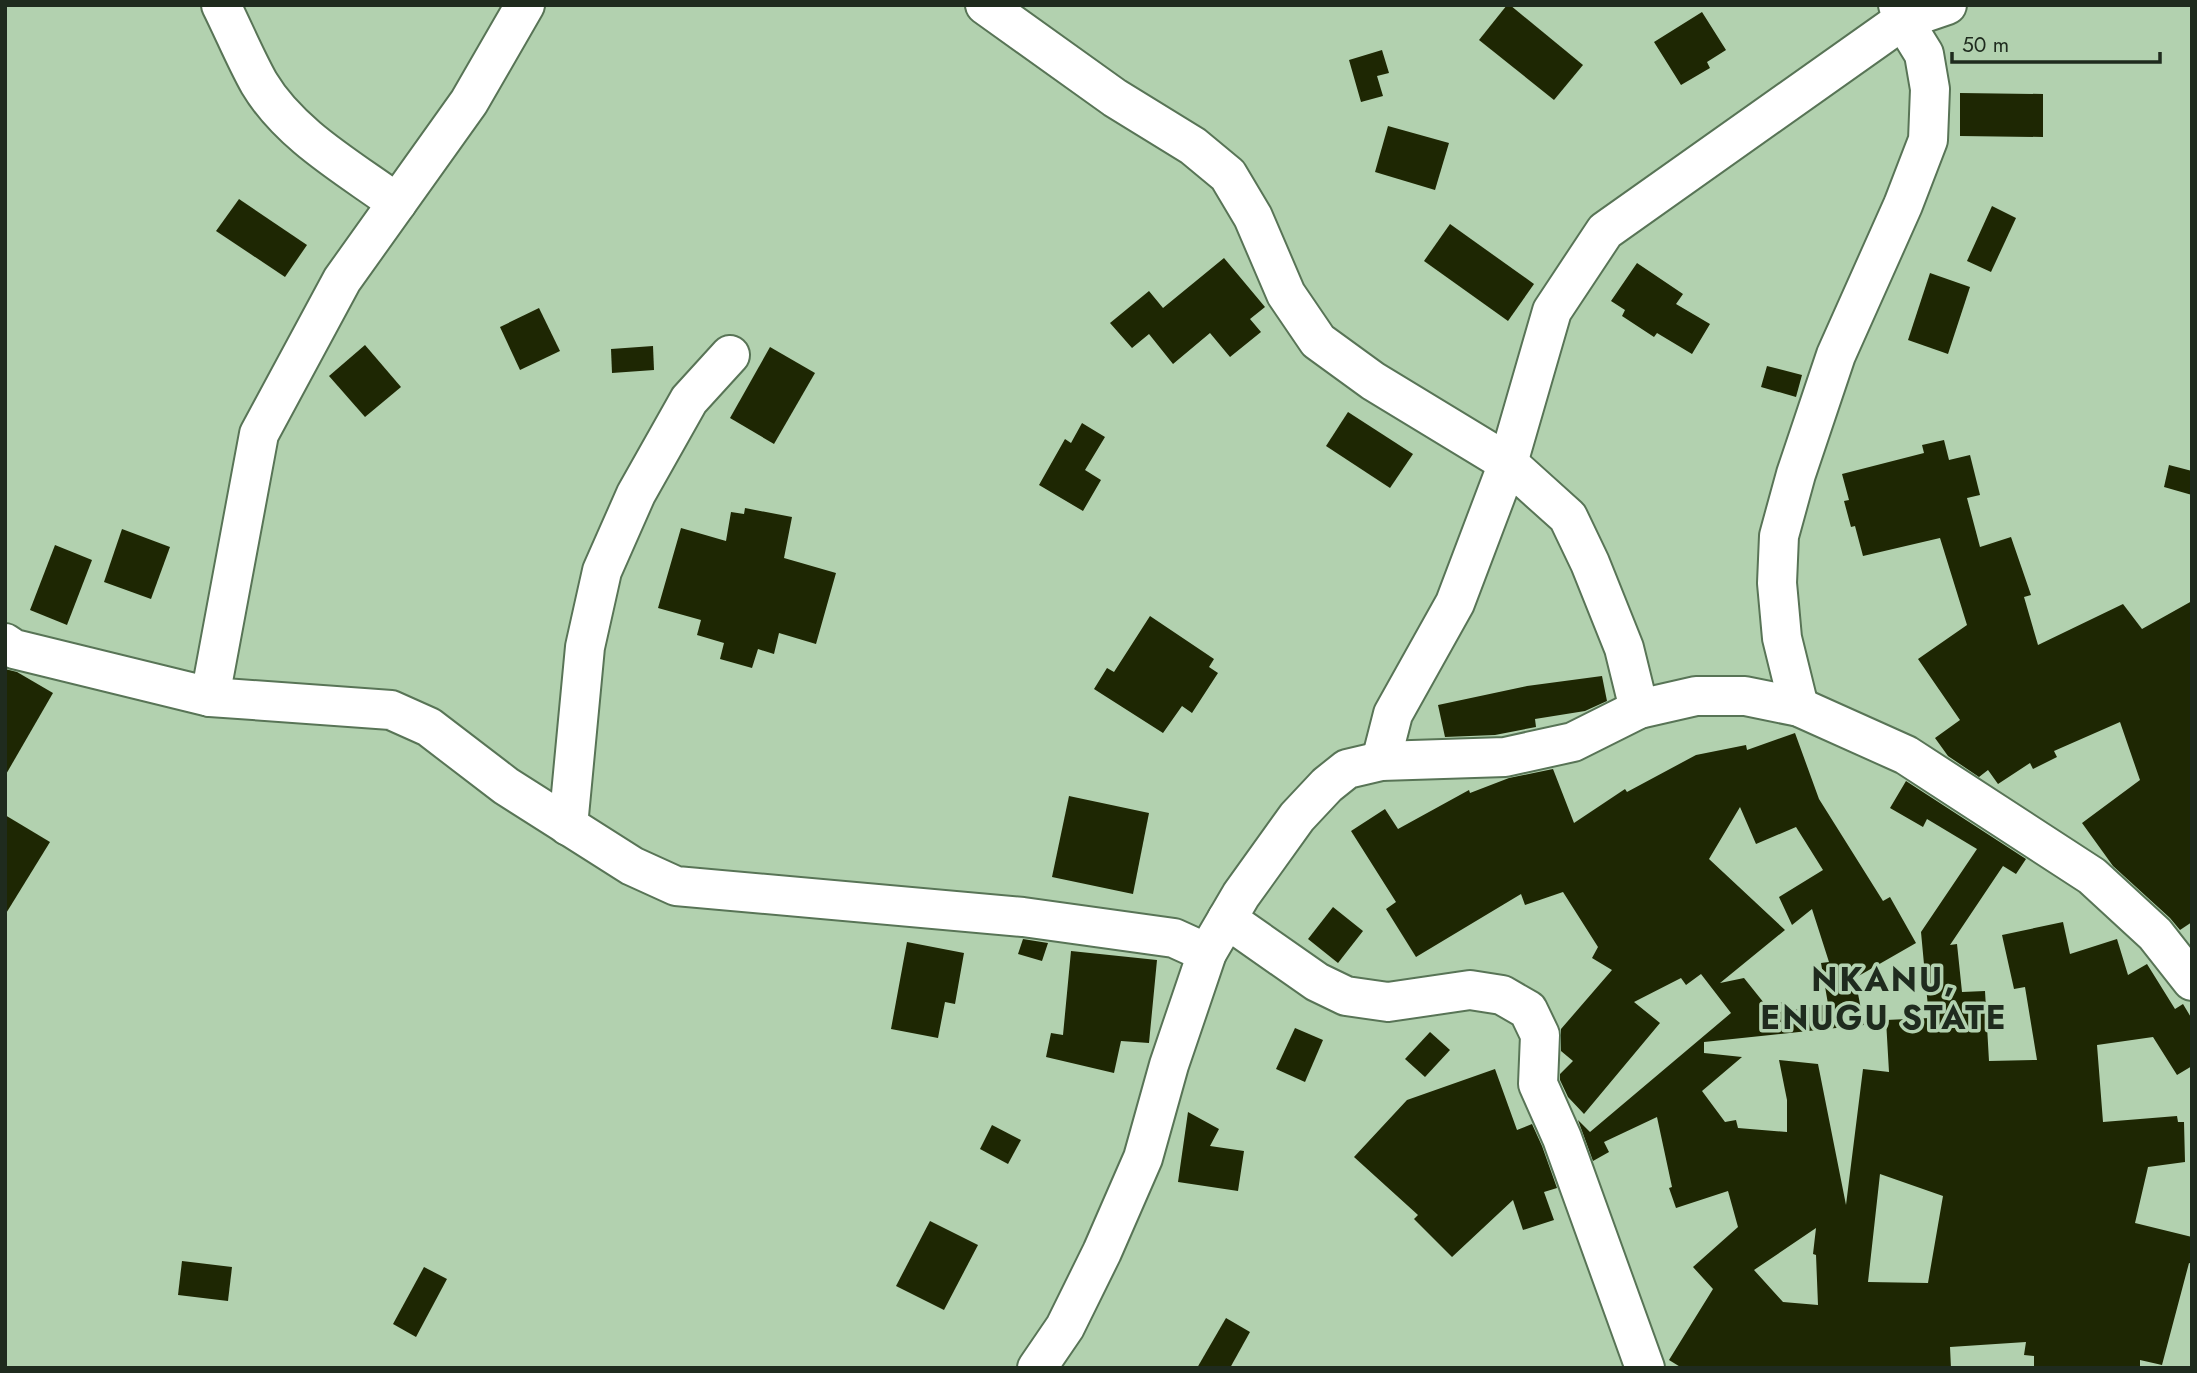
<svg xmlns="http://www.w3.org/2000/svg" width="2197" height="1373" font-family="Jost,sans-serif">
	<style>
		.building { fill: #1e2703; fill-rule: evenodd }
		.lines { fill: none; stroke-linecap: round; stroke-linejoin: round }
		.minor-casing { stroke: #587456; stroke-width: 42 }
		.minor { stroke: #fff; stroke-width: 38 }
		.labels { text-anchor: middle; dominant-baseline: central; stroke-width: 7; stroke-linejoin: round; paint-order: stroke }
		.district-label { font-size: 33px; font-weight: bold; letter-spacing: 2px; fill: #1f2b1e; stroke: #b2d1af }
	</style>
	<rect width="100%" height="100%" fill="#b2d1af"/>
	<!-- building -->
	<g class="building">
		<polygon points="1507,5 1510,5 1583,65 1554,100 1479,40"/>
		<polygon points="1702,12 1726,50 1707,62 1710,68 1681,85 1654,42"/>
		<polygon points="1382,50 1389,73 1377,76 1383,96 1361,102 1349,60"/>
		<polygon points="1960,93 2043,94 2043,137 1960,136"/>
		<polygon points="1388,126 1449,143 1435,190 1375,172"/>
		<polygon points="239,199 307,245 285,277 216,231"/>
		<polygon points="1992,206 2016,218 1991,272 1967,261"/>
		<polygon points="1450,224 1534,284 1508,321 1424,261"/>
		<polygon points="1224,258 1265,307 1250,319 1261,332 1230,357 1210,333 1173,364 1149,334 1132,348 1110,323 1149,291 1163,308"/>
		<polygon points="1637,263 1683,294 1676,304 1710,324 1692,354 1657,333 1654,337 1622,316 1625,310 1611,301"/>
		<polygon points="1930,273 1970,287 1948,354 1908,340"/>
		<polygon points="539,308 560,351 520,370 500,327"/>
		<polygon points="365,345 401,387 365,417 329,376"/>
		<polygon points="653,346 654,370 612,373 611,349"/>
		<polygon points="770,347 815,373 774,444 730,418"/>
		<polygon points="1767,366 1802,375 1796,397 1761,387"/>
		<polygon points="1348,412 1413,454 1390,488 1326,446"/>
		<polygon points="1082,423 1105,437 1085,470 1101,480 1083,511 1039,485 1065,439 1071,443"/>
		<polygon points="1944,440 1949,460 1970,455 1980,495 1967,498 1980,547 2011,537 2031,595 2024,597 2038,645 2123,604 2142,629 2192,601 2192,922 2180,930 2170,918 2113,866 2082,823 2140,780 2120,722 2054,751 2057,757 2033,769 2030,763 1998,784 1988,770 1979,777 1948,756 1935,738 1960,720 1918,659 1967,625 1940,538 1863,556 1855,526 1851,527 1844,501 1849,500 1842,474 1924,453 1922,445"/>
		<polygon points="2169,465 2192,471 2192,495 2164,487"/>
		<polygon points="745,508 792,517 784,558 836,573 816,644 779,633 774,654 758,649 752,668 720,659 724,643 697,635 701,620 658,608 681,528 726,541 731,512 744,514"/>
		<polygon points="122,529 170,547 151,599 104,582"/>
		<polygon points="55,545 92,560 67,625 30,610"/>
		<polygon points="1150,616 1214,659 1209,667 1218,673 1192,713 1182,706 1163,733 1094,689 1107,668 1114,672"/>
		<polygon points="5,669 17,672 53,693 5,776"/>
		<polygon points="1602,676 1607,701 1585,711 1535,719 1536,727 1495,735 1445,737 1438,705 1527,686"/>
		<path d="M1795 733 1819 799 1883 901 1890 897 1916 943 1855 978 1864 1025 1704 1042V1053L1742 1057 1702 1091 1725 1122 1736 1120 1738 1128 1787 1132V1100L1779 1060 1818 1064 1846 1205 1863 1069 1889 1072 1886 1020 1929 1018 1921 932 1977 849 1927 819 1923 827 1890 808 1906 781 2026 859 2016 874 2003 866 1950 945 1957 944 1962 992 1985 991 1989 1061 2037 1060 2025 987 2014 989 2002 935 2063 922 2070 954 2117 939 2128 975 2147 964 2175 1009 2183 1004 2192 1019V1066L2177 1075 2153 1037 2097 1045 2103 1122 2177 1116 2178 1122H2184L2185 1162 2148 1167 2135 1223 2192 1237V1264L2189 1263 2162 1365 2140 1360V1368H2034V1356L2024 1355 2026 1342 1950 1347 1951 1368H1682L1669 1360 1713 1289 1693 1267 1738 1227 1728 1191 1676 1208 1669 1188 1672 1187 1657 1117 1604 1142 1609 1152 1593 1161 1578 1120 1590 1132 1731 1013 1701 974 1686 985 1681 978 1634 1002 1660 1023 1584 1114 1568 1097 1560 1080V1074L1573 1061 1561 1051V1029L1612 970 1592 958 1598 947 1563 892 1525 905 1521 894 1416 957 1386 909 1396 902 1351 831 1385 809 1398 829 1469 790 1470 793 1509 778 1553 769 1574 823 1625 789 1627 792 1696 755 1746 745 1747 750ZM1740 807 1756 844 1796 827 1823 870 1779 897 1792 925 1812 909 1829 962 1821 963 1828 1004 1789 1011 1785 1001 1768 1008 1744 978 1720 983 1785 930 1709 859ZM1880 1174 1943 1196 1928 1283 1868 1282ZM1816 1228 1813 1254 1816 1255 1818 1305 1783 1302 1754 1270Z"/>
		<polygon points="1069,796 1149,813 1133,894 1052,877"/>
		<polygon points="5,815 50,842 5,915"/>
		<polygon points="1333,907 1363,931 1338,963 1308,939"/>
		<polygon points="1023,939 1048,943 1042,961 1018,954"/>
		<polygon points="907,942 964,953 955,1004 945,1002 938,1038 891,1029"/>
		<polygon points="1071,951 1157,960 1149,1043 1121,1041 1114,1073 1046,1057 1051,1033 1063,1035"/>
		<polygon points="1295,1028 1323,1040 1305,1082 1276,1069"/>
		<polygon points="1430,1032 1450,1050 1425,1077 1405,1059"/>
		<polygon points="1495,1069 1517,1130 1532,1124 1542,1146 1557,1188 1544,1192 1554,1220 1523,1230 1513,1200 1452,1257 1414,1219 1418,1215 1354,1157 1407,1100"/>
		<polygon points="1188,1112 1219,1129 1210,1146 1244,1151 1238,1191 1178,1182"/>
		<polygon points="992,1125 1021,1140 1008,1164 980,1149"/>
		<polygon points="930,1221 978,1245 944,1310 896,1286"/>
		<polygon points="182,1261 232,1267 228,1301 178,1295"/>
		<polygon points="424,1267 447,1279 416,1337 393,1324"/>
		<polygon points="1226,1318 1250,1332 1230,1368 1197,1368"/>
	</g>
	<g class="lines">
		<defs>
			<g id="minor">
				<path d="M221 5C234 31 245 58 259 83 290 135 349 168 397 203"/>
				<polyline points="985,5 1115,98 1193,146 1228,175 1253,217 1286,294 1318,341 1373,381 1508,463 1568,517 1590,563 1624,648 1639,709"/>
				<polyline points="5,643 14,649 210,697 391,710 429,727 506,786 632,866 676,886 1023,917 1174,938 1207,953"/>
				<polyline points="210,697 259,434 342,280 469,102 525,5"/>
				<polyline points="1799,707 1782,638 1777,583 1779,536 1796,474 1836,355 1903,205 1928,140 1930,89 1924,54 1903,20 1898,5"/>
				<polyline points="1381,761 1393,714 1455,603 1508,463 1552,311 1605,231 1903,20 1947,5"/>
				<polyline points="568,826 585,647 602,571 636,494 689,400 730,355"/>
				<polyline points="1227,919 1317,982 1346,996 1388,1002 1470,990 1502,995 1528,1010 1540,1035 1538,1084 1562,1138 1645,1368"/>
				<polyline points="1037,1368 1065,1327 1102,1252 1143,1158 1169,1065 1207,953 1241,895 1297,817 1327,785 1347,769 1381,761 1505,757 1573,742 1639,709 1696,696 1745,696 1799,707 1906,755 2092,876 2155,934 2192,981"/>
			</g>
		</defs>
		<!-- minor casing -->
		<use href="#minor" class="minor-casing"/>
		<!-- minor -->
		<use href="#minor" class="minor"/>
	</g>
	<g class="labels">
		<!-- district labels -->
		<g class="district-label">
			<text x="1884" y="979">NKANU,<tspan x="1884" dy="38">ENUGU STATE</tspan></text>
		</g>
	</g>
	<!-- border -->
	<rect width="2197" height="1373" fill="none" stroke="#1f2b1e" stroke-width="14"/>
	<!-- scale -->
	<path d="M1952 52v10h208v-10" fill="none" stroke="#1f2b1e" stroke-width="3.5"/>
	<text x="1962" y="52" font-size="21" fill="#1f2b1e" stroke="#b2d1af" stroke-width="5" paint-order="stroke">50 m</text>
</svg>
